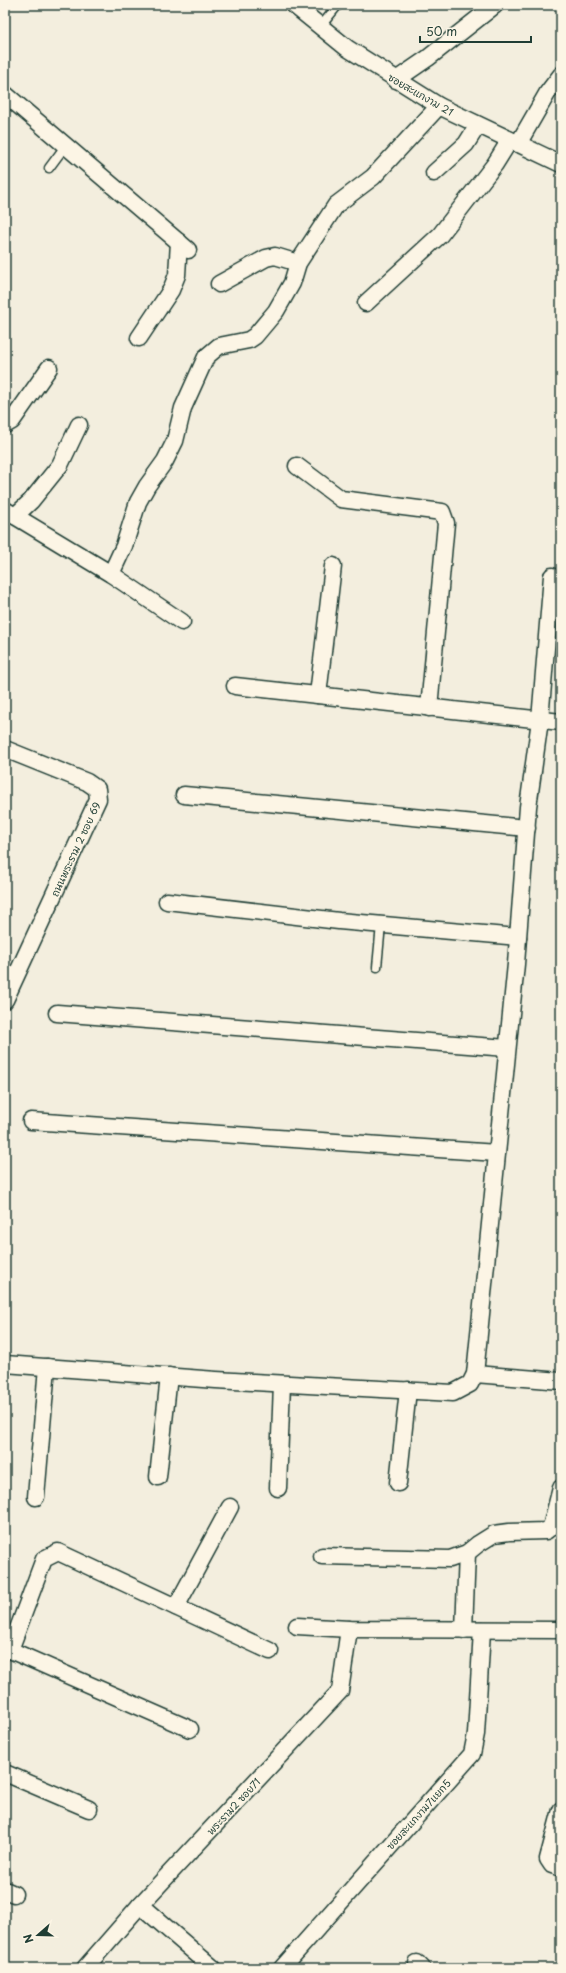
<svg xmlns="http://www.w3.org/2000/svg" width="566" height="1973" font-family="'Playpen Sans','Playpen Sans Thai',sans-serif">
	<style>
		.lines { fill: none; stroke-linecap: round; stroke-linejoin: round }
		.lane-casing { stroke: #1f3d34; stroke-width: 11 }
		.street-casing { stroke: #1f3d34; stroke-width: 19 }
		.lane { stroke: #fcf5e5; stroke-width: 8 }
		.street { stroke: #fcf5e5; stroke-width: 16 }
		.labels { text-anchor: middle; dominant-baseline: central; stroke-width: 3; stroke-linejoin: round; paint-order: stroke }
		.street-label { font-size: 10px; fill: #1f3d34; stroke: #fcf5e5 }
	</style>
	<rect width="100%" height="100%" fill="#f3eede"/>
	<filter id="ink" filterUnits="userSpaceOnUse"><feTurbulence type="fractalNoise" baseFrequency=".025" numOctaves="2"/><feDisplacementMap in="SourceGraphic" scale="8" xChannelSelector="R" yChannelSelector="G"/><feConvolveMatrix kernelMatrix="1 2 1 2 8 2 1 2 1" color-interpolation-filters="sRGB"/></filter>
	<g filter="url(#ink)">
		<g class="lines">
			<defs>
				<g id="lane">
					<polyline points="321,26 338,5"/>
					<polyline points="49,168 66,145"/>
					<polyline points="377,967 381,925"/>
				</g>
				<g id="street">
					<polyline points="294,5 347,48 439,106 561,164"/>
					<polyline points="396,80 428,58 495,5"/>
					<polyline points="5,94 188,250"/>
					<polyline points="518,144 548,92 561,75"/>
					<polyline points="434,173 466,144 478,125"/>
					<polyline points="219,284 266,258 275,256 298,263"/>
					<polyline points="366,303 440,235 495,164 510,140"/>
					<polyline points="139,338 171,290 177,275 179,242"/>
					<polyline points="5,425 12,421 49,368"/>
					<polyline points="297,466 341,499 442,512 446,523 429,708"/>
					<polyline points="5,510 111,574 182,622"/>
					<polyline points="15,516 31,501 60,465 79,425"/>
					<polyline points="111,574 124,546 138,502 147,486 165,461 175,441 183,408 206,357 219,346 249,340 255,336 276,311 292,283 298,263 336,205 373,177 439,106"/>
					<polyline points="235,686 561,722"/>
					<polyline points="318,695 333,566"/>
					<polyline points="5,749 87,782 97,789 98,799 5,1000"/>
					<polyline points="184,795 527,828"/>
					<polyline points="167,901 339,921 518,937"/>
					<polyline points="57,1013 507,1048"/>
					<polyline points="31,1121 497,1153"/>
					<polyline points="5,1364 216,1380 453,1393 470,1384 475,1374 516,964 528,807 540,720 552,576"/>
					<polyline points="475,1374 561,1381"/>
					<polyline points="158,1477 169,1376"/>
					<polyline points="398,1483 408,1390"/>
					<polyline points="278,1488 282,1384"/>
					<polyline points="36,1497 47,1367"/>
					<polyline points="322,1556 450,1559 467,1553 478,1544 494,1534 509,1532 546,1531 551,1527 561,1488"/>
					<polyline points="176,1607 230,1507"/>
					<polyline points="297,1626 349,1629 561,1630"/>
					<polyline points="464,1630 467,1553"/>
					<polyline points="5,1649 10,1650 190,1729"/>
					<polyline points="10,1650 44,1559 58,1552 270,1651"/>
					<polyline points="5,1773 89,1809"/>
					<polyline points="561,1810 548,1859 552,1865 561,1868"/>
					<polyline points="5,1890 14,1894"/>
					<polyline points="140,1905 213,1968"/>
					<polyline points="417,1963 422,1968"/>
					<polyline points="85,1968 140,1905 340,1691 349,1629"/>
					<polyline points="282,1968 472,1754 476,1734 482,1630"/>
				</g>
			</defs>
			<!-- lane casing -->
			<use href="#lane" class="lane-casing"/>
			<!-- street casing -->
			<use href="#street" class="street-casing"/>
			<!-- lane -->
			<use href="#lane" class="lane"/>
			<!-- street -->
			<use href="#street" class="street"/>
		</g>
	</g>
	<g class="labels">
		<!-- street labels -->
		<g class="street-label">
			<text transform="translate(421 94) rotate(30)">ซอยสะแกงาม 21</text>
			<text transform="translate(75 849) rotate(-65)">ถนนพระราม 2 ซอย 69</text>
			<text transform="translate(233 1806) rotate(-47)">พระราม2 ซอย71</text>
			<text transform="translate(418 1814) rotate(-48)">ซอยสะแกงาม7แยก5</text>
		</g>
	</g>
	<!-- margin -->
	<rect width="566" height="1973" fill="none" stroke="#fcf5e5" stroke-width="20"/>
	<rect x="10" y="10" width="546" height="1953" fill="none" stroke="#1f3d34" stroke-width="1.5" filter="url(#ink)"/>
	<!-- north arrow -->
	<g transform="translate(38 1935) rotate(250)" stroke="#fcf5e5" stroke-width="3" paint-order="stroke">
	<path d="M0-3L7 15L0 10L-7 15Z" fill="#1f3d34"/>
	<text y="-6" font-size="11" font-weight="bold" text-anchor="middle" fill="#1f3d34">N</text>
	</g>
	<!-- scale -->
	<path d="M420 36v6h111v-6" fill="none" stroke="#1f3d34" stroke-width="2"/>
	<text x="426" y="36" font-size="12" fill="#1f3d34" stroke="#fcf5e5" stroke-width="3" paint-order="stroke">50 m</text>
</svg>
